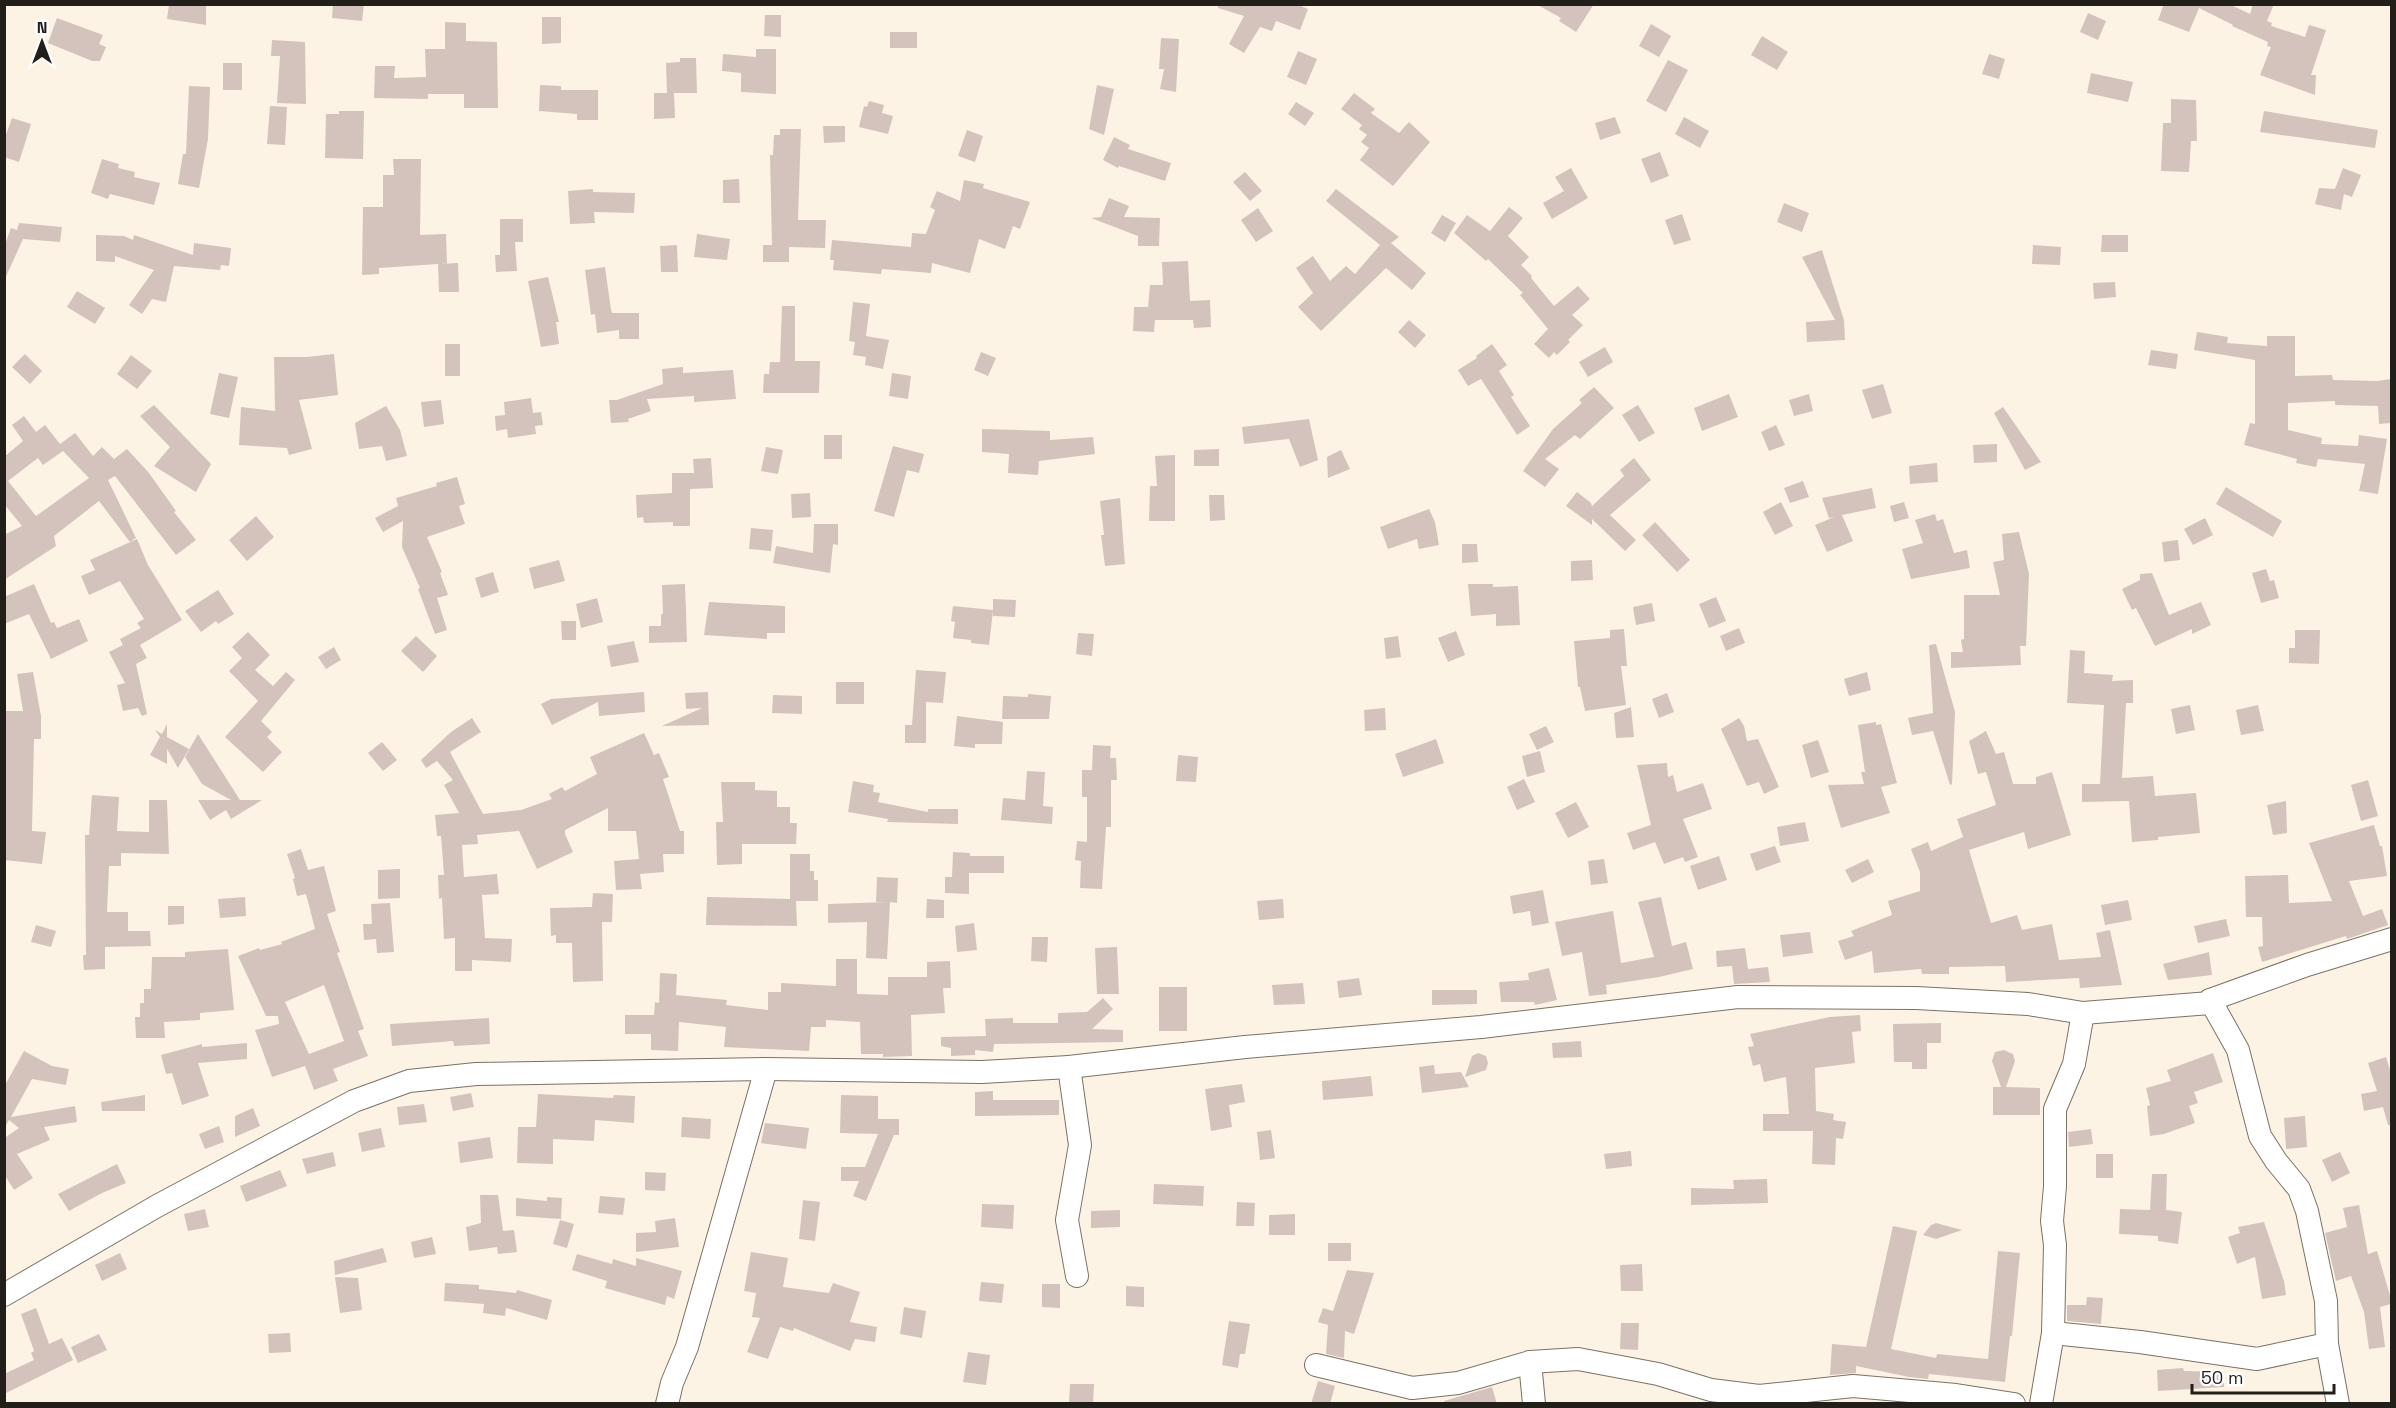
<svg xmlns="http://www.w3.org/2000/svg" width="2396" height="1408" font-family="'Space Grotesk',sans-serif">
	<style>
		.building { fill: #d3c3bc; fill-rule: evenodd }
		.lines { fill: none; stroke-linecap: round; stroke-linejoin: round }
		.minor-casing { stroke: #7a7266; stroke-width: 24 }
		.minor { stroke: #fff; stroke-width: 22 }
	</style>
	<rect width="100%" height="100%" fill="#fdf3e5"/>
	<!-- building -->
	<g class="building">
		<polygon points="169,4 206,4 206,25 167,19"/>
		<polygon points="333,4 364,4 362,21 332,18"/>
		<polygon points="1218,4 1296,4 1308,9 1300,30 1276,21 1272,31 1260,27 1244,53 1229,44 1244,16 1218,8"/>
		<polygon points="1536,4 1594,4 1576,32 1559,21 1561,18"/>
		<polygon points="2164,4 2229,4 2250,14 2253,4 2274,4 2267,21 2272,23 2271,26 2305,37 2309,25 2326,30 2311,75 2316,75 2315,95 2260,75 2271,47 2267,46 2268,42 2232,26 2233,25 2199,8 2189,32 2158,20"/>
		<polygon points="2088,13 2106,21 2098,40 2080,32"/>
		<polygon points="765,15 781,15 781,37 764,36"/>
		<polygon points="542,17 561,17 561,43 542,44"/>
		<polygon points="57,18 103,35 99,44 106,47 100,61 92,61 48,43"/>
		<polygon points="445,22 466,23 466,41 497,42 498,108 464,108 464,94 428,94 428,99 374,98 375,66 395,66 394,78 426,77 425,49 445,49"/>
		<polygon points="1651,24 1671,36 1659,57 1639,46"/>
		<rect x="890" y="32" width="27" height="16"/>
		<polygon points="1762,36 1788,52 1777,70 1751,55"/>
		<polygon points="1161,38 1179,39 1176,92 1160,89 1164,69 1159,69"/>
		<polygon points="272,40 305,42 306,104 277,103 280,56 271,56"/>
		<polygon points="756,49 776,49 776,94 741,92 741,73 722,71 723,54 756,57"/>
		<polygon points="1298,51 1317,59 1306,85 1287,77"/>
		<polygon points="1989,54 2005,59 1999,79 1982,74"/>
		<polygon points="680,58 696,58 697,93 674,93 675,118 654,119 654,93 667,93 666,63 680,62"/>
		<polygon points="1668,60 1688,70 1666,112 1646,101"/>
		<rect x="223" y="63" width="19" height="27"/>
		<polygon points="2091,73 2133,82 2128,102 2087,93"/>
		<polygon points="540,85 561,86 561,90 598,90 598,120 577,120 577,114 539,111"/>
		<polygon points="1097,85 1114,89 1104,135 1089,129"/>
		<polygon points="189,86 210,87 208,139 199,188 178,184 183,154 186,154"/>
		<polygon points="1354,93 1375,109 1371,113 1399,133 1409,122 1430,142 1393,186 1360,160 1369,148 1361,142 1367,135 1359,129 1362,125 1341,109"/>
		<polygon points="2171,99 2196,100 2197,141 2191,141 2189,172 2161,171 2163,123 2171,123"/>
		<polygon points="869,101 884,105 882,113 893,116 888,134 859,127 864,106 867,107"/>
		<polygon points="1296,102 1314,113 1305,126 1288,114"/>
		<polygon points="270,106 287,107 285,145 267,144"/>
		<polygon points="339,111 364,111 363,159 325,158 326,114 339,114"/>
		<polygon points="2264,111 2378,130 2375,148 2260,132"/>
		<polygon points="1615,117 1621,133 1600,140 1595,123"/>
		<polygon points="1684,117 1709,131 1700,148 1675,134"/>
		<polygon points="12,118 31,124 19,162 4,157 4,140"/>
		<polygon points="823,126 845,126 845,142 824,143"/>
		<polygon points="780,129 801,129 798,220 826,220 825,248 789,247 789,262 763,262 763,245 772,245 770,155 773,155 774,135 780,135"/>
		<polygon points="967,130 983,136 975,162 958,156"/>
		<polygon points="1114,137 1130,145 1128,149 1171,163 1165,181 1119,166 1118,168 1103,160"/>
		<polygon points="1660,152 1669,176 1651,183 1641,159"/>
		<polygon points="102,159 119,164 118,168 135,172 134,177 160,183 154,205 110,194 108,199 91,193"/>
		<polygon points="393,159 421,159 420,235 446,234 447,264 440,264 458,263 459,292 439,292 438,264 379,268 379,274 362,275 363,207 383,207 383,175 394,175"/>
		<polygon points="1571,168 1588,198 1552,219 1543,203 1564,191 1555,177"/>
		<polygon points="2343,168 2361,175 2352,197 2344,194 2341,210 2315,204 2319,188 2335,189"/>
		<polygon points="1245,172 1262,191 1250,201 1233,182"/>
		<polygon points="739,179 740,203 723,203 723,180"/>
		<polygon points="964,180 984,184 983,188 1030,202 1020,229 1013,226 1005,249 979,239 970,273 932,263 931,273 882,269 881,274 833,270 834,260 830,260 832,240 911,247 912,233 926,234 935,210 930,207 937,191 960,201"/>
		<polygon points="593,189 593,192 635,193 634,213 594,212 595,223 570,224 568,191"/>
		<polygon points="1336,189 1399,237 1391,243 1426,273 1412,290 1386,268 1321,331 1298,307 1313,293 1296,268 1313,256 1330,281 1346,266 1355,274 1380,245 1326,201"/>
		<polygon points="1109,198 1129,206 1124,217 1160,218 1159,246 1138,246 1138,236 1091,218 1101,217"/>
		<polygon points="1784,203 1809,213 1802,232 1777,222"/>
		<polygon points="1509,207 1523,218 1508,236 1529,257 1521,265 1532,276 1531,278 1554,306 1578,286 1590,299 1572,315 1583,325 1568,340 1570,342 1557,355 1554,352 1549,358 1534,344 1548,329 1520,295 1523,293 1488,259 1486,261 1454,233 1467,215 1490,231"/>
		<polygon points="1258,208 1273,231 1256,242 1241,220"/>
		<polygon points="1682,214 1691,240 1674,245 1665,220"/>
		<polygon points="1442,215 1456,223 1445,242 1431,233"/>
		<polygon points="500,219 523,219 523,242 515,242 517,271 496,272 495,255 500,255"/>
		<polygon points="19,223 62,227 60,242 23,239 4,281 4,247 11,228 17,230"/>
		<polygon points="697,234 730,239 727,260 694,257"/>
		<polygon points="96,235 124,236 133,240 134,235 193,255 194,243 231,248 229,266 221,265 220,270 174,266 166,302 152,299 142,314 129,305 154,270 115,256 115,262 96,261"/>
		<polygon points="2102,235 2128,235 2128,252 2101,252"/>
		<polygon points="677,245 678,272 661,272 660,246"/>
		<polygon points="2033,245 2061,247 2060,265 2032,264"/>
		<polygon points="1822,250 1844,320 1845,340 1807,342 1806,322 1835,320 1802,257"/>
		<polygon points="1188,261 1190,301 1210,300 1211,327 1194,328 1193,320 1155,320 1154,332 1133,331 1134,307 1148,307 1150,285 1163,285 1162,262"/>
		<polygon points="605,267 611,310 612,313 639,313 639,339 619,339 619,330 597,333 595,314 591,315 585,270"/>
		<polygon points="548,277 559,322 556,322 559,344 541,347 528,281"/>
		<polygon points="2115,282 2116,297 2094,299 2093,283"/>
		<polygon points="77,291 105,308 95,324 67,307"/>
		<polygon points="853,302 870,304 866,336 889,340 883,369 865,365 866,357 853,355 855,342 849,341"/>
		<polygon points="782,306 795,306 795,361 820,361 819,393 763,393 764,374 769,374 770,362 780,362"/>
		<polygon points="1409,320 1426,335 1415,348 1398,332"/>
		<polygon points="2197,332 2228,337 2227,343 2267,346 2267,336 2295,336 2295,376 2332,375 2333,380 2377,381 2391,379 2391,423 2379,424 2378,406 2335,405 2335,401 2288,403 2288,430 2322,438 2321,444 2358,446 2359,435 2387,439 2378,494 2359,491 2365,464 2318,459 2316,467 2296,463 2297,459 2244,445 2250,423 2255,424 2255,360 2194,350"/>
		<rect x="445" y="344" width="15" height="32"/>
		<polygon points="1492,344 1507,365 1499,371 1514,395 1511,397 1530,426 1517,435 1481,379 1468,386 1458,370 1477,358 1476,356"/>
		<polygon points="1605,347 1613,362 1588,377 1579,362"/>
		<polygon points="2151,350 2178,354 2176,369 2148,365"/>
		<polygon points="981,352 996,358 988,376 974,370"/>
		<polygon points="25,354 42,371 30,384 12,367"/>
		<polygon points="334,354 338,395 299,400 312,449 289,455 287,448 239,445 241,407 275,411 274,357 307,357"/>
		<polygon points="131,355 152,371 137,389 117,374"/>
		<polygon points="683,367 683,373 733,370 736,399 694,402 694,396 647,399 651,411 628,419 629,422 611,423 609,400 617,400 663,384 662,369"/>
		<polygon points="219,373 238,377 229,418 210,414"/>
		<polygon points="892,373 911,376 908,399 889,396"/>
		<polygon points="1883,384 1892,413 1872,419 1862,390"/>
		<polygon points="1594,387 1614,408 1580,439 1575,435 1545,459 1559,469 1545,487 1523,471 1553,429 1582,403 1579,400"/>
		<polygon points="1729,394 1738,417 1702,431 1694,408"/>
		<polygon points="1809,394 1813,411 1794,416 1789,400"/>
		<polygon points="531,398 533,413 541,412 543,425 535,426 536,434 508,438 507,429 496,431 495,416 505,415 504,402"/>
		<polygon points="441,400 444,424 424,427 421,402"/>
		<polygon points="154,405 211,464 196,492 154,466 170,447 140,416"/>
		<polygon points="1638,405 1655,433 1639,442 1622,415"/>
		<polygon points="386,406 400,430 407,456 386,461 382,446 359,449 355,423"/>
		<polygon points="2003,407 2041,462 2025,470 1994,413"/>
		<path d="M24 416 36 432 45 425 60 444 75 433 93 456 102 447 114 459 127 449 149 473 176 511 174 512 196 540 176 555 115 476 108 480 136 538 130 542 99 501 54 536 56 546 4 580V535L22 526 4 504V457L23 441 12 425ZM63 451 89 478 36 516 8 481 38 458 43 465Z"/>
		<polygon points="1309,419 1318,460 1300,467 1289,439 1244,444 1242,427"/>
		<polygon points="1776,425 1785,445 1769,451 1761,432"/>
		<polygon points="982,429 1050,431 1050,440 1093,437 1095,454 1039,461 1038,475 1008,473 1009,454 982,452"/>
		<rect x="824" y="435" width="18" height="24"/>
		<polygon points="1997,444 1997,462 1974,463 1973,445"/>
		<polygon points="893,446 924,454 919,473 907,470 894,517 874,511"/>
		<polygon points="766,447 783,450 778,474 761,471"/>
		<polygon points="1219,449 1219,466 1194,466 1194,450"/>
		<polygon points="1341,450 1350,469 1328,478 1327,457"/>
		<polygon points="1175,455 1175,521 1149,521 1150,486 1157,486 1155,456"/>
		<polygon points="711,458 713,488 690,489 690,526 673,526 673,522 644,523 643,517 637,518 636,495 672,493 672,473 694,473 693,459"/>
		<polygon points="1634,458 1651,480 1610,515 1636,540 1625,551 1592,519 1592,525 1566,506 1577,492 1591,503 1592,506 1624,476 1620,470"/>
		<polygon points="1937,463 1938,482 1910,484 1909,466"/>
		<polygon points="457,477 465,504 459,506 465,524 427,537 442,572 440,573 448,595 437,598 447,630 435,634 418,589 420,588 402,547 403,521 383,532 375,518 398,506 396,498 437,486 436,483"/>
		<polygon points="1803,481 1809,497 1790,503 1784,488"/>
		<polygon points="2226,487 2282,521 2273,537 2216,504"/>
		<polygon points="1872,488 1876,508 1842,515 1853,541 1827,552 1815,525 1834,517 1829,518 1822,498"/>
		<polygon points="810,493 811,517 792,518 791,494"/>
		<polygon points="1209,495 1224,495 1225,520 1210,521"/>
		<polygon points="1120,498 1125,564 1105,566 1101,535 1104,535 1100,501"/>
		<polygon points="1781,502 1793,526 1775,535 1763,512"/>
		<polygon points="1904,502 1909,518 1894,522 1890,506"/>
		<polygon points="1429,509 1435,522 1439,545 1419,549 1417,539 1388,549 1380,527"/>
		<polygon points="1935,514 1937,521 1943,519 1954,553 1967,550 1970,568 1911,579 1902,549 1923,543 1915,520"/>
		<polygon points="256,516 274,537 247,561 229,540"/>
		<polygon points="2205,518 2213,535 2193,545 2184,529"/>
		<polygon points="1655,522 1690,560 1677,572 1642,535"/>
		<polygon points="814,524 838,524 838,545 833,544 830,573 773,563 776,546 813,553"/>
		<polygon points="751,528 773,530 771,551 749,549"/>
		<polygon points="2019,532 2029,574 2026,646 2020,646 2021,665 1951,668 1951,652 1963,652 1961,640 1964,639 1964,595 2000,595 1993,562 2004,560 2002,534"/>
		<polygon points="137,539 148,565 182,620 140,645 147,658 136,664 147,714 142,716 138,708 123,711 117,685 125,683 109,652 123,645 120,639 141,628 137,623 144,619 120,581 89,595 81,576 95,570 90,560"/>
		<polygon points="2178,540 2180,560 2164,562 2162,542"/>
		<polygon points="1462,544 1477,544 1478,562 1462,563"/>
		<polygon points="559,560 565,581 534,589 529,568"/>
		<polygon points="1592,560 1593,580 1571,581 1571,561"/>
		<polygon points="2266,569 2270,581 2274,580 2279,598 2261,603 2252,573"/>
		<polygon points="493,572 499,592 481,598 475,578"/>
		<polygon points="2152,573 2169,615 2201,602 2211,625 2192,634 2192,629 2155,646 2136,608 2132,610 2122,589 2140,580 2140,574"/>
		<polygon points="34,584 51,623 54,622 57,628 79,619 88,641 51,659 29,614 4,624 4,597"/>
		<polygon points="685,584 687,642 649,643 649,626 661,626 661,614 663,614 662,585"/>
		<polygon points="1468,584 1493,584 1493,587 1518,586 1520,625 1496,626 1496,614 1471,616"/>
		<polygon points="218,590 234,614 218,624 216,621 201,632 185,611"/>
		<polygon points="1716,597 1726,621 1709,628 1699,604"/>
		<polygon points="597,598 603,622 581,628 576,604"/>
		<polygon points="993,599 1016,600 1015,617 993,616 993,611 989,645 971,643 971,640 953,638 955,622 951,621 953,606 993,610"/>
		<polygon points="709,602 785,606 785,633 767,633 767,639 704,635"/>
		<polygon points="1652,603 1655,621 1636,625 1633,607"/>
		<polygon points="561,621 576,621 576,640 562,640"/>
		<polygon points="1739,628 1745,643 1726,651 1720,636"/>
		<polygon points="1624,629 1627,666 1621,666 1626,705 1585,711 1580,687 1578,687 1574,641 1610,638 1610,630"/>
		<polygon points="2295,630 2320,630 2319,664 2289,663 2289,648 2295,648"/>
		<polygon points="1456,631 1465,655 1448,662 1438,638"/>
		<polygon points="248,632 270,655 255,670 273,686 286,672 295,680 261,721 272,732 267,737 282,752 263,772 225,737 258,701 229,671 242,658 232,647"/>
		<polygon points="1078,633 1094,634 1092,656 1076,654"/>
		<polygon points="416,636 437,656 423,672 401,651"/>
		<polygon points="1398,636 1401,657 1386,659 1384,638"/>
		<polygon points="634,641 639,662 611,667 607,646"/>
		<polygon points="1936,644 1955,712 1952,784 1950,785 1933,731 1912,735 1908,718 1933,713 1929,645"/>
		<polygon points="334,647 341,660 326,669 318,657"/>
		<polygon points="2070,650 2085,651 2084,673 2113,675 2112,681 2133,680 2133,703 2126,703 2122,778 2153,776 2155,796 2196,793 2200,833 2158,837 2158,840 2132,842 2129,801 2082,802 2082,784 2100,784 2104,705 2067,703"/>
		<polygon points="916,670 946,672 943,703 926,702 926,743 905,743 905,725 912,725"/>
		<polygon points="33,672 41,716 41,739 34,739 32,831 46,832 42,864 4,860 5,711 23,711 17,674"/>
		<polygon points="1867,672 1871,690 1849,696 1844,679"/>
		<rect x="836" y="682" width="28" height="22"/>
		<polygon points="644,692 645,712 599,716 598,702 552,725 541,704 551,699"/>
		<polygon points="708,692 709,725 662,726 702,708 686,709 685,693"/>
		<polygon points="1667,693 1674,712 1659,718 1652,699"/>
		<polygon points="1028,694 1051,696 1049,719 1002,719 1003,696 1028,697"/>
		<polygon points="773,695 802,696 802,714 772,713"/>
		<polygon points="2190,705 2195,730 2176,734 2171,709"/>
		<polygon points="2258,705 2264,731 2241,735 2236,710"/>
		<polygon points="1631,707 1634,737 1616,738 1614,713"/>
		<polygon points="1385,708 1386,730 1365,731 1364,710"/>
		<polygon points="957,716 1003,722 1002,744 975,744 975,748 954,746"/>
		<polygon points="472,718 481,732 450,752 483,814 521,810 552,799 549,794 562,787 565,791 597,774 590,757 644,733 654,755 659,753 669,777 663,779 680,831 684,831 684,854 663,854 664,872 640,874 642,889 616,890 614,861 639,859 636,831 608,831 608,808 565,830 565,834 573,852 537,869 519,831 477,835 478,844 462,845 464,877 497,874 499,894 482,895 485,938 512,939 511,962 472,960 472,971 455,971 455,938 444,939 442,898 439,899 438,875 444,875 441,836 437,836 435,815 459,813 444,785 453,780 437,761 426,768 421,760 451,732"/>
		<polygon points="1739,718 1744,726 1747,741 1758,739 1779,787 1764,794 1759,782 1747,786 1721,729"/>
		<polygon points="1876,722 1876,725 1881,724 1897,783 1881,787 1890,813 1841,828 1828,785 1864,784 1861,772 1865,772 1858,725"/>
		<polygon points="167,724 167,737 189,749 178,768 167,749 167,764 150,755 160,737 155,730 162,734"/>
		<polygon points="1546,726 1554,742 1537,750 1529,734"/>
		<polygon points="1986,731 1996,754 2004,752 2013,784 2036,784 2036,777 2052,772 2071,835 2028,849 2024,832 1969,850 1991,923 2017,915 2022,930 2052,924 2059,960 2101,957 2096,933 2110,930 2122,985 2080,988 2079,978 2006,982 2005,966 1949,967 1949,974 1922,974 1921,969 1874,973 1872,951 1845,960 1838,941 1854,936 1851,931 1892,915 1888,901 1920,891 1920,872 1911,849 1928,842 1931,851 1963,837 1957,819 1996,805 1986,772 1978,774 1969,741"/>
		<polygon points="198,734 240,800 262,800 231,819 226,810 210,820 198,800 231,800 202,784 185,757"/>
		<polygon points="1436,739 1444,763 1403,777 1395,754"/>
		<polygon points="1818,740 1829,772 1811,778 1802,745"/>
		<polygon points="382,742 397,760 383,771 368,753"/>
		<polygon points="1093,745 1111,746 1110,758 1116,758 1117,780 1111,780 1111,827 1106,827 1102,889 1080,888 1081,861 1075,860 1077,841 1087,842 1087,797 1082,797 1082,770 1092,770"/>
		<polygon points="1540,751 1545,772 1527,777 1522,756"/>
		<polygon points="1178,755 1198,757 1196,782 1176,781"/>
		<polygon points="1667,763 1668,777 1673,775 1677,792 1703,783 1712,809 1683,819 1698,857 1685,862 1683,857 1664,864 1655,842 1633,850 1627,833 1651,825 1637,765"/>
		<polygon points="1027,771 1045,772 1043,806 1053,807 1052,824 1001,820 1003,798 1025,800"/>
		<polygon points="1524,779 1535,802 1517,810 1507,787"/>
		<polygon points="2368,780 2378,816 2361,821 2351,785"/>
		<polygon points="853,781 874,785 873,792 880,793 878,802 928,812 928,809 958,809 958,824 887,822 888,819 848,812"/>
		<polygon points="721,782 755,782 755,790 777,791 777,807 790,807 790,823 797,823 796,844 742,844 742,864 717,865 716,822 723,822"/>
		<polygon points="92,795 119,797 117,831 149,832 149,800 167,800 169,854 121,853 121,866 109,866 107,912 128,912 128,931 150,931 151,946 105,947 105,969 84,970 83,955 86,955 85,835 89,835"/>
		<polygon points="2286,801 2287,833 2273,835 2267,805"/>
		<polygon points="1576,802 1589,827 1568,838 1555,813"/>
		<polygon points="1805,822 1809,841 1780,846 1777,827"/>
		<polygon points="2374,825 2380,846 2382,846 2387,876 2349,881 2363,916 2382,909 2388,925 2347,939 2346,936 2262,962 2258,947 2263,946 2262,917 2246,917 2245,876 2288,875 2289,903 2332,901 2309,843"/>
		<polygon points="1775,846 1781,862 1756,871 1750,854"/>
		<path d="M301 849 308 870 324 866 336 911 327 914 340 952 337 953 364 1029 358 1031 368 1056 333 1069 338 1081 314 1090 305 1066 272 1077 255 1030 279 1024 278 1016H266L238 956 259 948 260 950 282 944 281 942 315 929 306 894 297 896 293 879 295 878 287 854ZM324 985 344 1041 309 1054 285 1002Z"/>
		<polygon points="953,852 970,853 970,856 1004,856 1004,873 969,873 969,894 945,893 945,877 952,877"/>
		<polygon points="790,854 810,854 810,871 814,871 814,880 818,880 818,901 796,901 797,926 706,925 707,897 790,899"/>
		<polygon points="1719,856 1727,880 1698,890 1690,866"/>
		<polygon points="1604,859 1608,883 1591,885 1588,861"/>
		<polygon points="1868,859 1874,872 1852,883 1845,870"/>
		<polygon points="400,869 400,898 378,899 378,870"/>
		<polygon points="877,877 898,878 897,903 890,902 887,959 866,958 867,922 828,923 828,904 888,902 876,902"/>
		<polygon points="1543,890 1549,923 1532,926 1530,911 1513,914 1510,896"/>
		<polygon points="593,893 613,894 612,922 602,922 603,981 573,982 572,943 556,943 556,935 551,936 550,908 592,907"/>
		<polygon points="245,897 246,916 220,918 218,899"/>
		<polygon points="1661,897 1672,946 1686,942 1693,969 1659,977 1606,985 1607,994 1589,996 1582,952 1562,956 1555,922 1613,911 1621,963 1654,957 1638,902"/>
		<polygon points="927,899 944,900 944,918 926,918"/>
		<polygon points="1283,899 1284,918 1259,920 1257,901"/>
		<polygon points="2128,900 2132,920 2105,925 2101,905"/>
		<polygon points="390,903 394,952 377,953 376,939 364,940 363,924 372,924 371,904"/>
		<polygon points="168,906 184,906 184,924 168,925"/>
		<polygon points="2226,919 2230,936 2198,943 2194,926"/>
		<polygon points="974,923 977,950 957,952 955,926"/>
		<polygon points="36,925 56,931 51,947 31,942"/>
		<polygon points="1810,932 1813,953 1783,957 1780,935"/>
		<polygon points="1032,937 1048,937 1047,962 1031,961"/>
		<polygon points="1117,947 1119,994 1097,994 1095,948"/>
		<polygon points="1745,948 1748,969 1768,967 1770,982 1734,984 1732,966 1717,967 1716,951"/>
		<polygon points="228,949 234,1010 200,1013 200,1020 164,1022 165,1038 136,1038 135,1017 140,1017 140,1003 144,1003 144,989 151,989 152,957 185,957 185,952"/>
		<polygon points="2209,952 2212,975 2168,980 2163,964"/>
		<polygon points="836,959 857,959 857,994 888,995 888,977 927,977 927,962 950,961 951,988 943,988 945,1013 911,1015 912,1056 883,1057 883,1054 861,1054 860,1022 826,1020 826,1027 811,1027 809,1051 724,1047 726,1027 679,1022 678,1051 651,1050 651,1034 625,1034 625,1015 654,1015 655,1002 659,1003 660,973 677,974 676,995 727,1000 726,1005 768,1010 768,992 781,992 781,983 836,986"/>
		<polygon points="1549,968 1557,1000 1535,1005 1534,1002 1501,1002 1499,982 1529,980 1528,973"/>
		<polygon points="1359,978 1362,995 1339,998 1337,981"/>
		<polygon points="1303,983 1305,1004 1274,1005 1272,985"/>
		<rect x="1159" y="987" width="28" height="44"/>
		<polygon points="1432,990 1477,990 1477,1004 1432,1005"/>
		<polygon points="1103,998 1113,1009 1092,1029 1123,1030 1123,1042 994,1044 993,1052 975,1050 975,1055 951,1056 951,1048 941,1046 941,1037 986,1036 985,1019 1013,1018 1013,1023 1058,1023 1058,1013 1087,1012"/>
		<polygon points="1860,1015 1861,1031 1852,1032 1855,1063 1815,1068 1816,1111 1834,1114 1833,1120 1846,1122 1843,1139 1836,1138 1835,1165 1812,1164 1813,1131 1763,1131 1763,1114 1789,1114 1786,1077 1764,1082 1760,1064 1753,1066 1748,1047 1754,1046 1750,1034 1830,1017"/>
		<polygon points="489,1018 490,1044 454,1046 453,1041 392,1046 390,1024"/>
		<polygon points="1941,1023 1941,1043 1927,1043 1927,1069 1912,1069 1912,1062 1894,1062 1893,1024"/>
		<polygon points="1581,1041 1582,1057 1553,1058 1552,1043"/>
		<polygon points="247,1043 247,1059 198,1063 209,1096 182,1105 172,1073 166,1074 161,1055 202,1044 202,1047"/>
		<polygon points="2004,1050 2013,1054 2015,1061 2006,1087 2040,1088 2040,1115 1993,1115 1993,1087 2001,1087 1992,1061 1995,1052"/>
		<polygon points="24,1051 52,1066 69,1069 66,1085 32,1079 11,1117 75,1106 77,1122 44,1127 50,1140 17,1154 33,1178 14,1190 4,1174 4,1134 6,1137 19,1128 9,1120 4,1129 4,1087"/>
		<polygon points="1478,1053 1486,1056 1488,1063 1486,1070 1465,1077 1472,1056"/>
		<polygon points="2213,1053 2223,1082 2194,1092 2198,1103 2189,1106 2195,1123 2164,1134 2150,1136 2147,1106 2150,1105 2146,1088 2171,1081 2167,1070"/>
		<polygon points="2386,1057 2391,1073 2391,1125 2388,1125 2383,1107 2364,1111 2361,1094 2377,1091 2368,1063"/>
		<polygon points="1434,1065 1435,1074 1461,1072 1469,1087 1422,1093 1419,1067"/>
		<polygon points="1371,1076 1373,1096 1323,1100 1322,1081"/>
		<polygon points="1242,1084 1245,1102 1229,1105 1232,1127 1211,1131 1205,1089"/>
		<polygon points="993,1091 993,1100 1059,1100 1059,1115 975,1116 975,1092"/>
		<polygon points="471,1093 474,1107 453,1111 450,1097"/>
		<polygon points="538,1094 613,1098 614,1095 635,1096 634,1123 595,1120 594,1141 553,1139 553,1164 517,1163 518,1127 536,1127"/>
		<polygon points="145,1095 145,1111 102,1111 101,1102"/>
		<polygon points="841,1095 878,1096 878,1119 899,1119 899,1135 894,1135 866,1201 853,1196 859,1181 841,1181 841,1167 865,1167 878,1134 840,1133"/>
		<polygon points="424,1104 427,1122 399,1125 397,1107"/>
		<polygon points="253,1108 260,1126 235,1137 235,1116"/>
		<polygon points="2305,1116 2307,1147 2286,1149 2284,1118"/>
		<polygon points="682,1117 711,1119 710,1139 681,1137"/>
		<polygon points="765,1123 809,1128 806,1149 761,1143"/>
		<polygon points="219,1126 224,1142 205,1149 199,1134"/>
		<polygon points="381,1128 385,1147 362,1152 358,1133"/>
		<polygon points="2091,1129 2093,1144 2069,1147 2068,1132"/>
		<polygon points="1271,1130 1275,1158 1260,1160 1257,1132"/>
		<polygon points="490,1137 493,1158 460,1163 458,1142"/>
		<polygon points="1631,1151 1632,1166 1606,1169 1604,1154"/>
		<polygon points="333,1152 336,1166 307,1174 302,1159"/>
		<polygon points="2340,1152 2350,1173 2332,1182 2322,1160"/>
		<rect x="2096" y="1154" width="17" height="24"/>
		<polygon points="117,1164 126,1183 102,1193 69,1211 58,1194"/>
		<polygon points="280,1170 287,1186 246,1202 240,1186"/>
		<polygon points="645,1172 666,1173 665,1191 645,1190"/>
		<polygon points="2152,1174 2167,1174 2166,1210 2182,1212 2178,1244 2158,1241 2158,1236 2119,1234 2120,1209 2150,1210"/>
		<polygon points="1767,1179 1768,1203 1691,1205 1691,1188 1734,1189 1733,1180"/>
		<polygon points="1154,1184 1204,1186 1203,1206 1153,1204"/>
		<polygon points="480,1195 498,1195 503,1231 514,1230 517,1252 498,1254 497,1247 469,1251 466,1227 481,1223"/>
		<polygon points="600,1196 625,1198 623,1215 598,1213"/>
		<polygon points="547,1197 562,1198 561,1219 516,1216 516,1198 547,1201"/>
		<polygon points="803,1200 820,1202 815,1241 799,1239"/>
		<polygon points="1237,1202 1255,1203 1254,1226 1236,1226"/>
		<polygon points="982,1204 1014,1205 1013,1229 981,1227"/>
		<polygon points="2359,1205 2368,1254 2377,1251 2391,1299 2391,1304 2380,1307 2385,1347 2369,1349 2364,1312 2351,1276 2336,1281 2325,1233 2347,1227 2343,1208"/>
		<polygon points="205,1209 209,1227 188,1231 184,1214"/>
		<polygon points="1120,1210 1120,1227 1091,1228 1091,1211"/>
		<polygon points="1295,1214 1295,1235 1269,1235 1269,1215"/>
		<polygon points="675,1218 679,1247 636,1252 636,1233 656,1232 655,1221"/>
		<polygon points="560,1220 574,1224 567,1248 553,1244"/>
		<polygon points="2264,1222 2284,1281 2286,1295 2262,1299 2255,1257 2237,1264 2228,1237 2240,1233 2238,1227"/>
		<polygon points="1936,1223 1962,1230 1936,1239 1923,1235 1931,1225"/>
		<polygon points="1893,1226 1917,1231 1891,1349 1936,1358 1937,1354 1988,1359 1998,1251 2020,1253 2012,1336 2010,1336 2005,1382 1929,1374 1928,1379 1909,1377 1856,1366 1856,1373 1830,1375 1832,1344 1866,1347"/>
		<polygon points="432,1237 436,1254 414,1258 411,1242"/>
		<rect x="1328" y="1243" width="23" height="18"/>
		<polygon points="383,1248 387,1262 335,1275 334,1261"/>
		<polygon points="751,1252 788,1258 783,1287 829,1293 833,1283 860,1292 850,1322 877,1327 875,1342 855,1339 850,1351 794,1328 793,1331 780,1327 768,1359 747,1352 760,1318 752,1317 756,1293 744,1291"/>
		<polygon points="120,1253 127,1269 102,1281 95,1265"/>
		<polygon points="577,1254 612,1264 613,1259 636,1266 636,1258 682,1271 674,1299 667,1296 665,1305 605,1288 607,1281 572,1270"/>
		<polygon points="1642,1264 1643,1291 1621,1291 1620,1265"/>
		<polygon points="1347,1270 1374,1273 1354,1334 1345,1331 1344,1358 1326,1354 1328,1325 1318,1322 1323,1308 1333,1311"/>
		<polygon points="335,1277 358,1278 362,1310 340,1313"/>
		<polygon points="981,1282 1004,1284 1002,1303 979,1301"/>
		<polygon points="445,1283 479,1285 479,1289 516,1293 517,1290 552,1300 547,1320 506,1308 505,1316 483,1313 484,1304 444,1301"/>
		<polygon points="1042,1284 1060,1284 1060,1308 1042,1307"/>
		<polygon points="1126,1286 1144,1287 1144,1307 1126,1306"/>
		<polygon points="2087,1297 2103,1298 2101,1324 2067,1321 2067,1305 2086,1305"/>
		<polygon points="904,1307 926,1311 922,1338 900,1334"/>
		<polygon points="36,1308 49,1344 62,1338 73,1360 4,1394 4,1374 34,1360 31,1353 34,1351 21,1314"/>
		<polygon points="1229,1321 1250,1324 1245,1354 1240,1354 1238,1368 1222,1365"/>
		<polygon points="1621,1323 1639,1323 1638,1350 1620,1349"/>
		<polygon points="290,1333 291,1352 269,1353 268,1334"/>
		<polygon points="99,1334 107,1350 78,1363 71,1347"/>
		<polygon points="968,1352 990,1355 986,1385 963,1382"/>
		<polygon points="2183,1368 2184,1371 2224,1372 2224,1387 2158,1391 2157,1370"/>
		<polygon points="1318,1381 1335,1386 1330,1404 1311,1404"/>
		<polygon points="1070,1384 1094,1384 1093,1404 1069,1404"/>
		<polygon points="1492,1387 1497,1404 1445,1404 1444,1401"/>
	</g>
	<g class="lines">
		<defs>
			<g id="minor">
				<polyline points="2210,1000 2238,1050 2260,1136 2276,1161 2299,1189 2307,1211 2326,1301 2327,1344 2338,1404"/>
				<polyline points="1069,1067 1080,1145 1067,1220 1077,1276"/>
				<polyline points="4,1295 157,1206 354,1101 409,1081 476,1074 766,1069 982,1072 1069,1067 1245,1047 1481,1027 1738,997 1916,998 2028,1004 2083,1013 2210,1003 2210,1000 2307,965 2392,939"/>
				<polyline points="2053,1333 2140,1342 2257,1359 2327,1344"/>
				<polyline points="1530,1362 1534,1404"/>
				<polyline points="1316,1365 1412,1388 1458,1383 1530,1362 1578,1359 1658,1374 1711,1390 1759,1396 1853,1386 1956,1395 2014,1404"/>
				<polyline points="667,1404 672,1383 687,1347 766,1069"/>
				<polyline points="2041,1404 2053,1333 2055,1245 2052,1221 2055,1186 2055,1109 2074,1064 2083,1013"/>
			</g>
		</defs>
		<!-- minor casing -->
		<use href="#minor" class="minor-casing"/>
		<!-- minor -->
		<use href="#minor" class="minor"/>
	</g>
	<!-- border -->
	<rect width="2396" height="1408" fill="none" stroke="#221f1a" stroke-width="12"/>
	<!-- north arrow -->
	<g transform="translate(42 42)" stroke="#ffffff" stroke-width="4.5" paint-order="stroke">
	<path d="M0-4.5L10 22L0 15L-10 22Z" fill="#221f1a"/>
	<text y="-9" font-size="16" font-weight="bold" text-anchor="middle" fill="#221f1a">N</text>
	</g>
	<!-- scale -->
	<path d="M2192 1384v9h142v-9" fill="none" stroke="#221f1a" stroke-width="3"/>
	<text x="2201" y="1384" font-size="18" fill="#221f1a" stroke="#ffffff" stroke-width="4.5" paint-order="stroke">50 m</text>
</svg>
